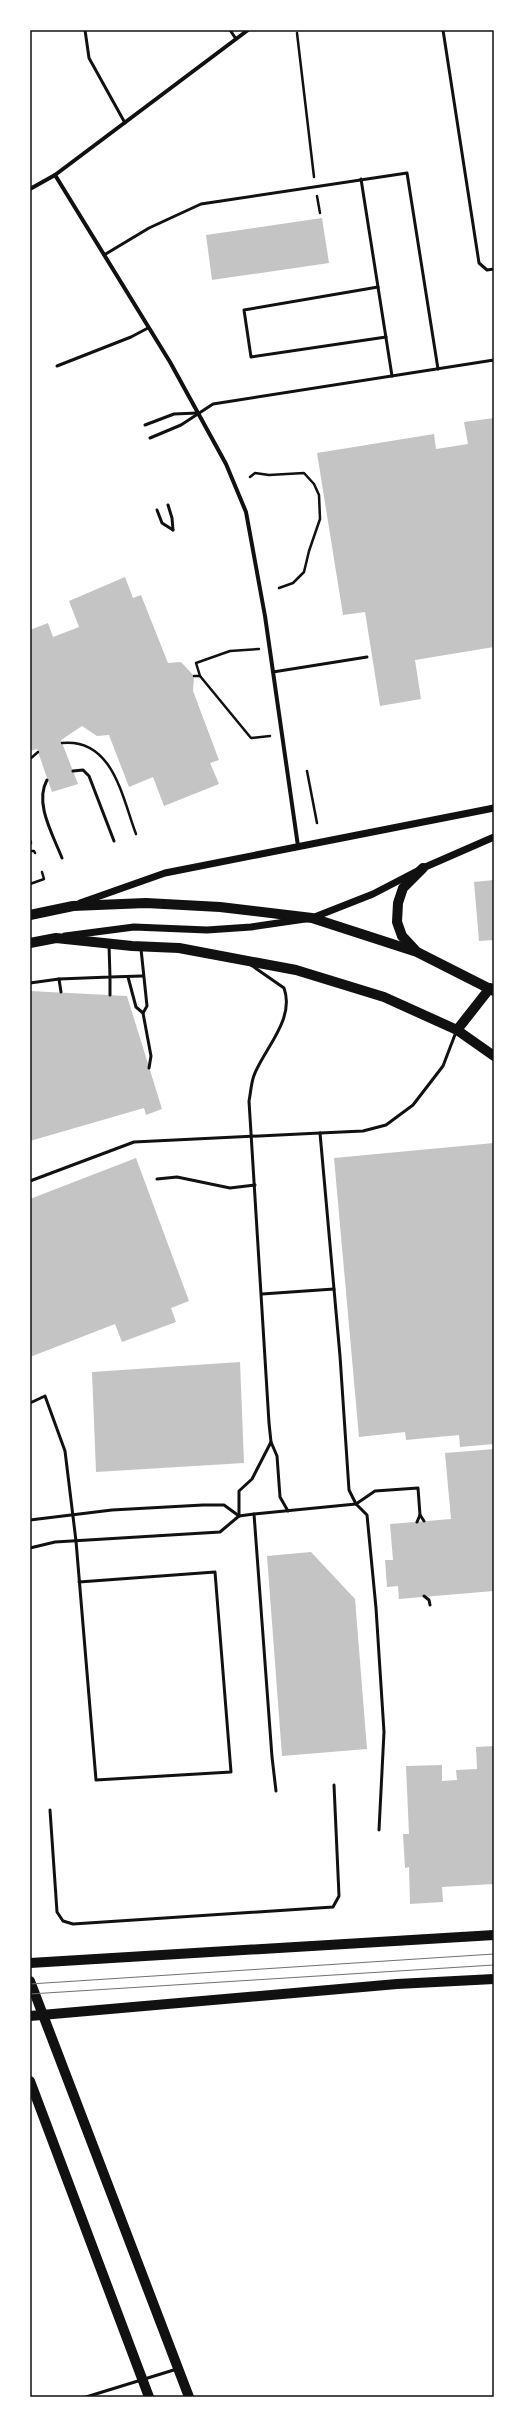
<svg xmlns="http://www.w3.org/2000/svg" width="524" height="2427" font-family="Figtree,sans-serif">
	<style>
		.building { fill: #c4c4c4 }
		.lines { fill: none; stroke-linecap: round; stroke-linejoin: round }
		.path { stroke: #111; stroke-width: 2.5 }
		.service { stroke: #111; stroke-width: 3 }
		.minor { stroke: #111; stroke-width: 4 }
		.tertiary { stroke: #111; stroke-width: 7 }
		.primary { stroke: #111; stroke-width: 10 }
		.tram { stroke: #707070; stroke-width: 1 }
		.neatline { fill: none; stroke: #111; stroke-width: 1.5 }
	</style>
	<rect width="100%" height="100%" fill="#fff"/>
	<!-- building -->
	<g class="building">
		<polygon points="322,218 329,263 212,280 206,235"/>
		<polygon points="494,418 494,647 415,660 421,699 380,706 365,612 343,615 317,453 434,434 436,449 468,444 464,422"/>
		<polygon points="125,577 133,598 141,595 168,663 181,662 194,676 193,691 219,760 210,763 219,784 164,806 153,777 129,787 109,735 97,736 82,726 61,740 78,784 52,792 37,749 30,751 30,630 48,623 53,637 79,627 69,601"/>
		<polygon points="494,880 494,940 479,941 474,882"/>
		<polygon points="30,991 127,996 162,1109 146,1115 144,1108 30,1141"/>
		<polygon points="494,1143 494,1444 460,1447 459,1435 406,1440 405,1432 359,1437 334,1158"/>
		<polygon points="136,1158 189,1301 171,1308 176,1322 122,1342 115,1324 30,1357 30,1199"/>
		<polygon points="240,1362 244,1463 96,1472 92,1372"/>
		<polygon points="494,1449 494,1591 399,1599 398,1586 387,1587 385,1560 393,1560 390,1524 451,1519 445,1453"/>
		<polygon points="311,1552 355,1599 367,1749 282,1756 267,1556"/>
		<polygon points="494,1746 494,1884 442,1887 443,1902 410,1904 409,1867 405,1868 403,1834 409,1834 406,1766 442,1765 442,1781 457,1780 456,1770 477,1769 476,1747"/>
	</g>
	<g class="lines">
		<!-- path -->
		<g class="path">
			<polyline points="297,33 314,177"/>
			<polyline points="317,196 320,213"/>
			<polyline points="250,477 255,473 269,475 304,473 314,484 319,495 320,519 309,551 304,572 293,583 279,588"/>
			<polyline points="194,676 200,676 251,738 270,736"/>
			<polyline points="200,676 196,663 230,651 259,649"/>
			<path d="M62 743C113 738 122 797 136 834"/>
			<polyline points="30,759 38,752"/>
			<polyline points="307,771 317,823"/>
			<polyline points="30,840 31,843"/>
			<polyline points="30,851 34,851 35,853"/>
			<polyline points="30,884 44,879 42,872"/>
		</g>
		<!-- service -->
		<g class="service">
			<polyline points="85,30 89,58 125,123"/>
			<polyline points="230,30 236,39"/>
			<polyline points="443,30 479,263 487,270 494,269"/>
			<polyline points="361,179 392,376"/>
			<polyline points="104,255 149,228 201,204 407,173 438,369"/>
			<polyline points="378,287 244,310 251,357 386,337"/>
			<polyline points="57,366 131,337 148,328"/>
			<polyline points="145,425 174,414 198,413"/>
			<polyline points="150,438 181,425 213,404 494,360"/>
			<polyline points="168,505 172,518 173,530"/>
			<polyline points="157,510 162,523 173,530"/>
			<polyline points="273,672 367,657"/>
			<polyline points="73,771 83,770 89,776 114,841"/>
			<path d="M47 780C34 803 53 835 62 858"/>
			<polyline points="141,949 147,1006 143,1013"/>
			<path d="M251 965 284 988C295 1018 266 1047 255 1073 251 1081 251 1092 249 1101L269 1423 271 1442 277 1456 280 1497 288 1511"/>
			<polyline points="128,977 136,1007 143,1013 151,1056 149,1068"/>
			<polyline points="59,979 61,992"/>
			<polyline points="30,983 59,979 110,977 109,945"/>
			<polyline points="110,995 110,977 142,976"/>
			<polyline points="157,1179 177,1177 230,1188 255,1185"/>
			<polyline points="30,1181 134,1142 320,1133"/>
			<polyline points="262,1294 334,1289"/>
			<polyline points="30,1403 45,1396 65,1451 76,1541 96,1780 231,1772 215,1572 79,1582"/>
			<polyline points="420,1515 424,1521"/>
			<polyline points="239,1516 239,1491 252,1479 271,1442"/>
			<polyline points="30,1520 112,1510 203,1505 224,1505 239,1516"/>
			<polyline points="30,1548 55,1542 220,1532 239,1516 254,1514"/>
			<polyline points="424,1596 429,1600 430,1605"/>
			<polyline points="276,1791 272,1757 254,1514 356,1504 375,1491 418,1488 420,1515 417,1522"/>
			<polyline points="50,1810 57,1912 63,1921 73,1924 333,1907 339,1896 334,1785"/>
			<polyline points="379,1830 384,1732 376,1608 367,1515 356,1504 349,1490 340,1356 320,1133 363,1131 386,1125 413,1105 443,1066 456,1032"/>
			<polyline points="86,2397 177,2369"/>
		</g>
		<!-- minor -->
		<g class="minor">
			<polyline points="55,175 170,362 226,464 246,512 265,616 298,846"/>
			<polyline points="30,189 55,175 248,30"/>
		</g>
		<!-- tertiary -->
		<g class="tertiary">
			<polyline points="80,903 165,873 494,808"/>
			<polyline points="65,936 134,927 207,930 251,927 312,918 373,894 423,868 494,837"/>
		</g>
		<!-- primary -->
		<g class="primary">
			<polyline points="30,915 73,906 146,903 220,907 312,918 417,952 494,991"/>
			<polyline points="30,943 56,938 132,946 179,948 296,970 384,997 457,1030 494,1056"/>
			<polyline points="415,950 402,936 397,922 398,903 403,888 423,868"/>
			<polyline points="457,1030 490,988"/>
			<polyline points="30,1963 494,1935"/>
			<polyline points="30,1981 189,2397"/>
			<polyline points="30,2016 397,1984 494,1979"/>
			<polyline points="30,2081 149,2397"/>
		</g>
		<!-- tram -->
		<g class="tram">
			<polyline points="30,1984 494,1954"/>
			<polyline points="30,1994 494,1965"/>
		</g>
	</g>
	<!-- border -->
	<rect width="524" height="2427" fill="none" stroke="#ffffff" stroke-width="62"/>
	<rect x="31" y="31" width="462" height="2365" class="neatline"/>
</svg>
